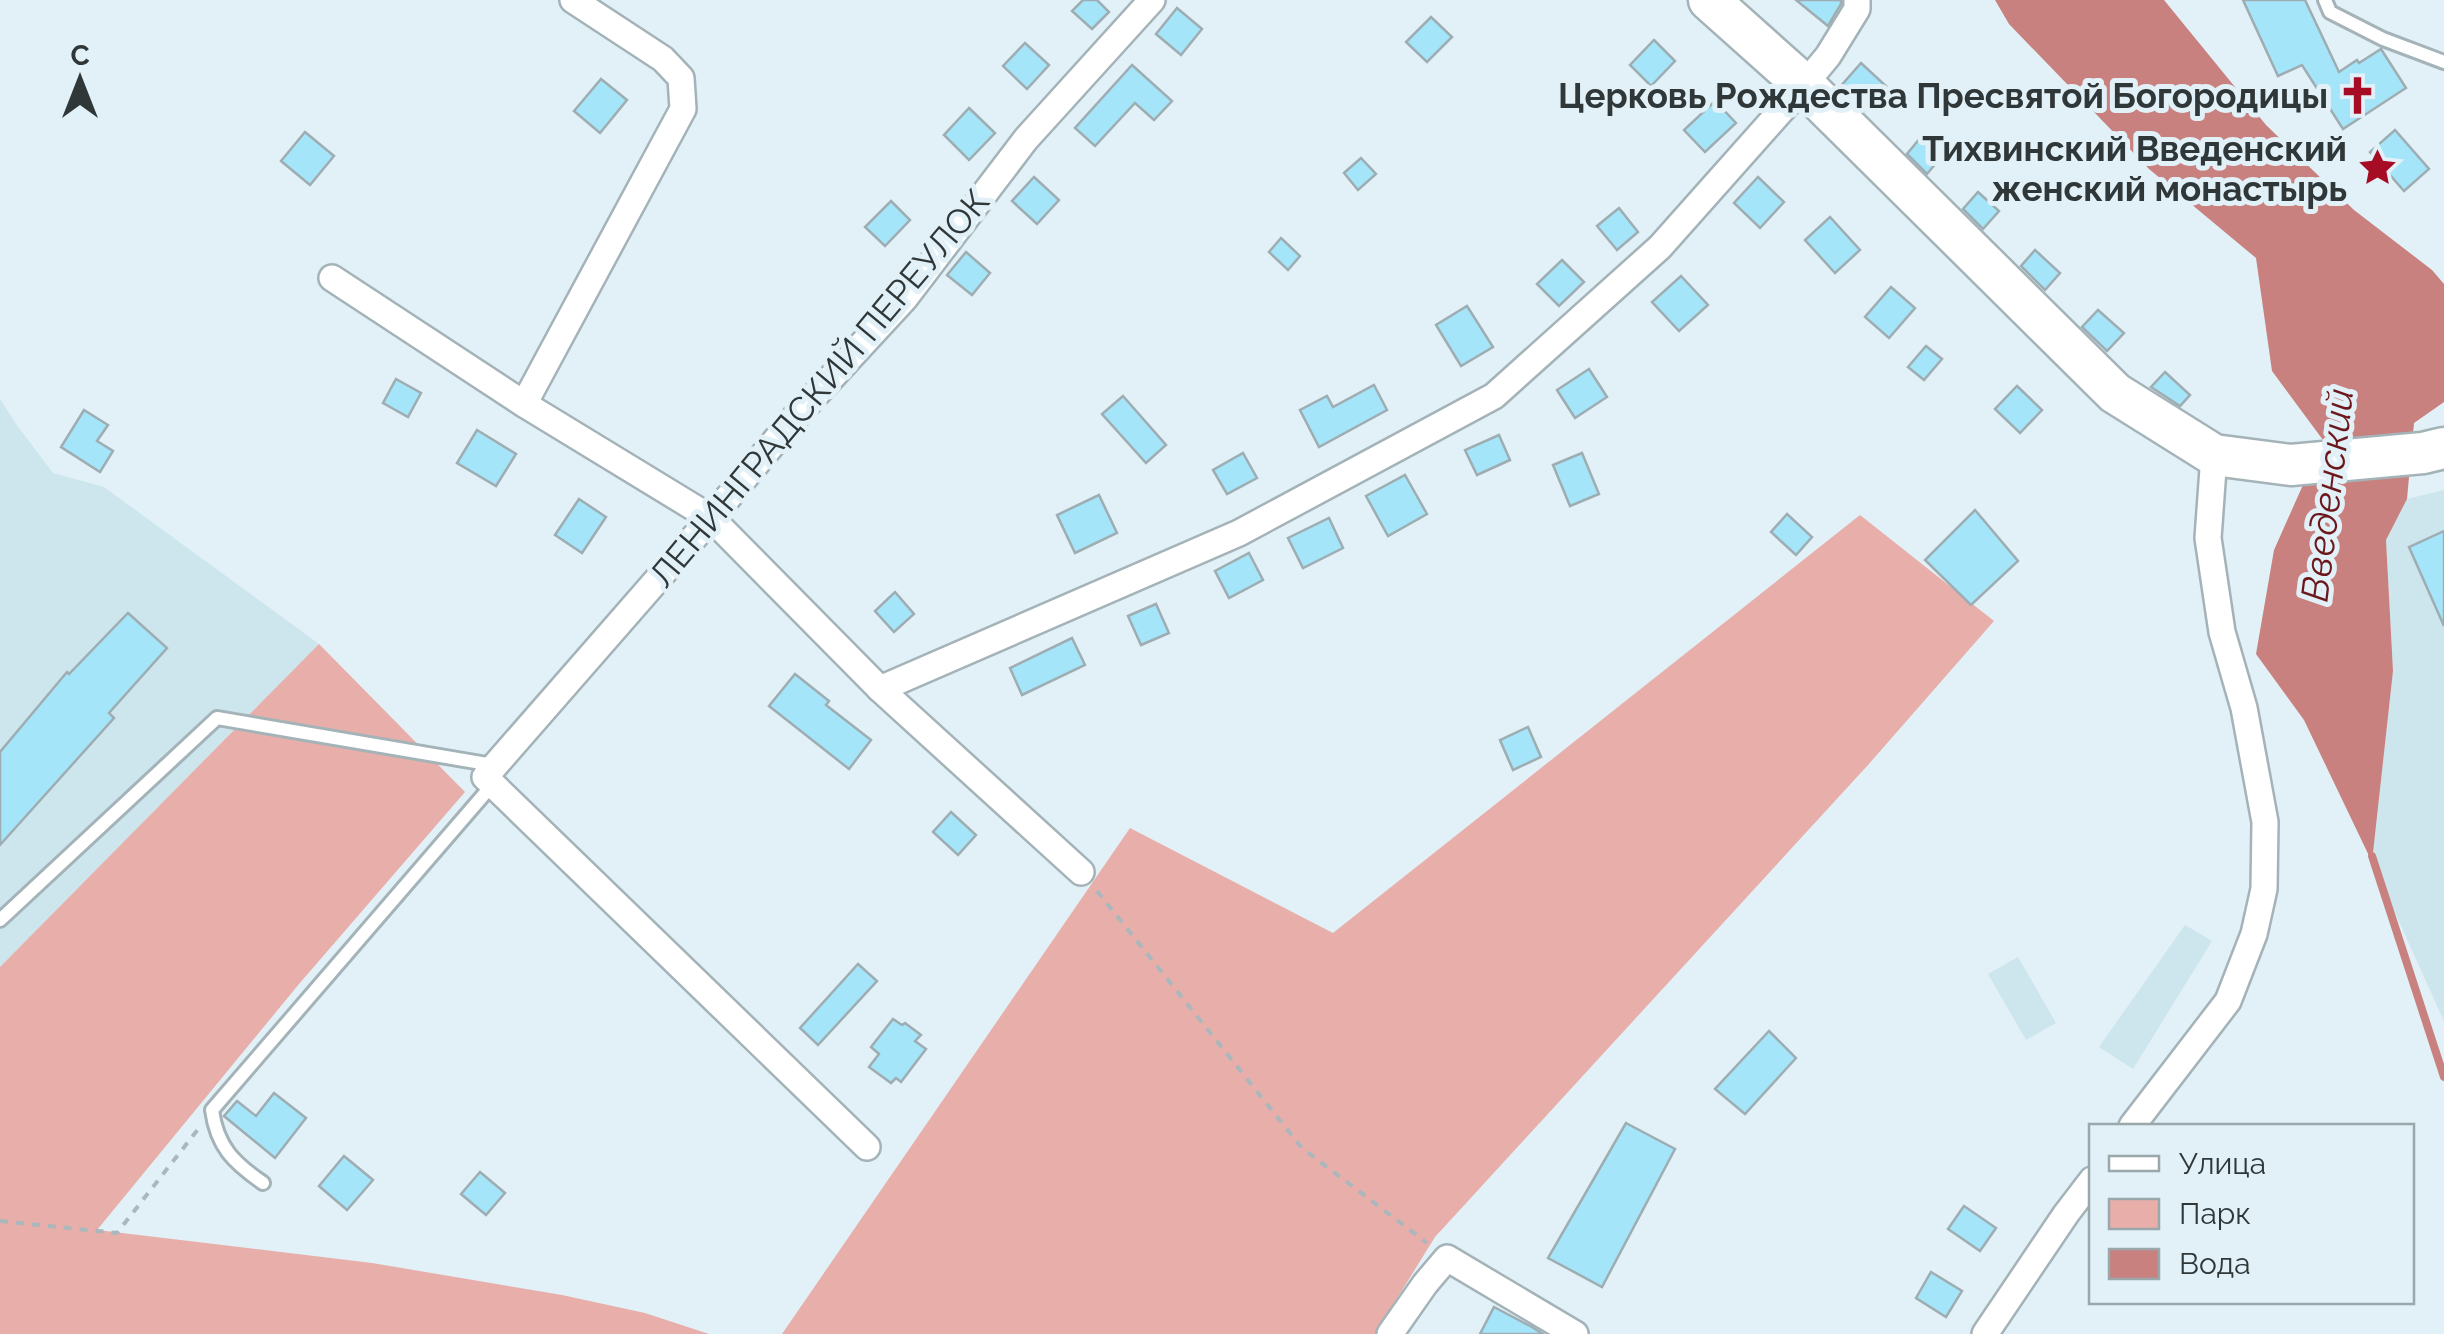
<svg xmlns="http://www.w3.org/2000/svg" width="2444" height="1334" font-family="Raleway,sans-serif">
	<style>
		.built { fill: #cde5ed }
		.green { fill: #e8aeaa }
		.water { fill: #c8817e }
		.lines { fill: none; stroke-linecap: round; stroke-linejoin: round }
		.stream { stroke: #c8817e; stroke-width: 8 }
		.building { fill: #a5e5fa; stroke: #9eadb2; stroke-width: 2.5 }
		.lane-casing { stroke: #a4b3b8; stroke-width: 18 }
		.street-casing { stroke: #a4b3b8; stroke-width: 30 }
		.primary-casing { stroke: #a4b3b8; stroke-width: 45 }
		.path { stroke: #aab7bc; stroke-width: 4; stroke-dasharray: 8 8; stroke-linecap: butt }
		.lane { stroke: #fff; stroke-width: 12 }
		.street { stroke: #fff; stroke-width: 25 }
		.primary { stroke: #fff; stroke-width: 40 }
		.labels { text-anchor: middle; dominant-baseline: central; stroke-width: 10; stroke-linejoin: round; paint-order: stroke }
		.poi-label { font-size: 35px; font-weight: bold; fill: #303739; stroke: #e1f1f7; text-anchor: end }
		.street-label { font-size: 35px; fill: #303739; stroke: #e1f1f7 }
		.water-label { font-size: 38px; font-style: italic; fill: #6c171c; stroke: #e1f1f7 }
	</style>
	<rect width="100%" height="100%" fill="#e1f1f7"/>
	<!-- built -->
	<g class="built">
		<polygon points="0,399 16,424 53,473 104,487 319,644 0,967"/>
		<polygon points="2444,490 2444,1021 2372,862 2393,671 2386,540 2407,499"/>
		<polygon points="2185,925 2212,941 2133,1069 2099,1047"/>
		<polygon points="2018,957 2056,1023 2026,1040 1988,974"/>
	</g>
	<!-- green -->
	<g class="green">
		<polygon points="1860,515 1994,621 1868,765 1435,1237 1375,1334 782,1334 1130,828 1333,933"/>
		<polygon points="319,644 465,792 299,984 97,1230 372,1263 562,1295 645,1313 709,1334 0,1334 0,967"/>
	</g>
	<!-- water -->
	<polygon class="water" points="1995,0 2164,0 2266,125 2354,210 2432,270 2444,284 2444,402 2414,423 2407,499 2386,540 2393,671 2372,862 2304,720 2256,654 2274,550 2323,440 2272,371 2256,258 2149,169 2009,24"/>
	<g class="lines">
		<!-- stream -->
		<polyline class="stream" points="2372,856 2444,1077"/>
	</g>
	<!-- building -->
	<g class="building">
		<polygon points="1083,0 1097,0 1109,12 1092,29 1072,11"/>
		<polygon points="1796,0 1841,0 1841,4 1828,26"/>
		<polygon points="2243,0 2305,0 2339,72 2357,60 2359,63 2381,49 2406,88 2343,129 2302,65 2278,76"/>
		<polygon points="1177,8 1202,29 1181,55 1156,34"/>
		<polygon points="1431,17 1452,37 1427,62 1406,42"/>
		<polygon points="1654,40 1675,61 1651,86 1630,65"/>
		<polygon points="1025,43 1049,65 1027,89 1003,66"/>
		<polygon points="1861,63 1887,87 1864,111 1840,87"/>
		<polygon points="1132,65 1172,101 1154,120 1135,103 1095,146 1075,128"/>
		<polygon points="601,79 627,100 600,133 574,111"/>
		<polygon points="1715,101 1736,123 1705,152 1684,130"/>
		<polygon points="969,108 995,133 969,160 944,135"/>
		<polygon points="2395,130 2429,169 2404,191 2370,152"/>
		<polygon points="305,132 334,156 310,185 281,161"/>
		<polygon points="1921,137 1943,155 1927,174 1907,154"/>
		<polygon points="1361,158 1376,174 1358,190 1344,173"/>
		<polygon points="1034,177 1059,200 1037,224 1012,201"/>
		<polygon points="1758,177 1784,202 1760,228 1734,203"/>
		<polygon points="1978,192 1999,211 1983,229 1963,209"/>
		<polygon points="891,201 910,220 885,246 865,227"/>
		<polygon points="1619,208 1638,232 1617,250 1597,226"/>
		<polygon points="1830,217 1860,250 1835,273 1805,240"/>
		<polygon points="1281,238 1300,256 1288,270 1269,252"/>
		<polygon points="2035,250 2060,273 2045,290 2021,266"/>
		<polygon points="966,252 990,273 972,295 947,275"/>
		<polygon points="1562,260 1584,282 1559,306 1537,284"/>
		<polygon points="1681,276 1708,305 1679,331 1652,302"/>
		<polygon points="1891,287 1915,308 1889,338 1865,317"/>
		<polygon points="1467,306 1493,347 1461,366 1436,325"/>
		<polygon points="2098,310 2124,333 2107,351 2082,327"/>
		<polygon points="1926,346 1942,359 1924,380 1908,367"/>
		<polygon points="1589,369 1607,397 1575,418 1557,390"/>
		<polygon points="2165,372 2190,395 2180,406 2151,387"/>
		<polygon points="396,379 421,393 408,417 383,403"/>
		<polygon points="1374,385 1387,410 1319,447 1300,410 1327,396 1333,407"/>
		<polygon points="2017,386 2042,410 2020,433 1995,409"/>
		<polygon points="1123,396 1166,445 1146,463 1102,414"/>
		<polygon points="84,410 108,425 97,441 113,451 100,472 61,447"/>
		<polygon points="477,430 516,454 496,486 457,463"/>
		<polygon points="1499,435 1510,460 1477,475 1465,450"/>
		<polygon points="1243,453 1257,478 1227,494 1213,470"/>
		<polygon points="1582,453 1599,494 1570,506 1553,465"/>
		<polygon points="1405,475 1427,514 1388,536 1366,496"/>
		<polygon points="1099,495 1117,533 1075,553 1057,515"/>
		<polygon points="579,499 606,517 582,553 555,535"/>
		<polygon points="1975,510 2018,561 1971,605 1925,560"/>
		<polygon points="1787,514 1812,537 1796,555 1771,532"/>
		<polygon points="1329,518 1343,548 1303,568 1288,538"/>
		<polygon points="2444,531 2444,626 2409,547"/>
		<polygon points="1249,553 1263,580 1229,598 1215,571"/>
		<polygon points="895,592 914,614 894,632 875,611"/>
		<polygon points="1156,604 1169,633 1141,645 1128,616"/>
		<polygon points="128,613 167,648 109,713 114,718 0,845 0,752 67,672 69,674"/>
		<polygon points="1072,638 1085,665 1022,695 1010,668"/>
		<polygon points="795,674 829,701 826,705 871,740 849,769 769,706"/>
		<polygon points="1528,727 1541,757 1513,770 1500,740"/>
		<polygon points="951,812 976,835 958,855 933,832"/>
		<polygon points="858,964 877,981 818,1045 800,1028"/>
		<polygon points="893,1019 902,1025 905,1023 921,1035 915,1041 926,1049 901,1082 896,1078 891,1083 869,1067 879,1054 871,1047"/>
		<polygon points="1769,1031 1796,1058 1745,1114 1715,1089"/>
		<polygon points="274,1093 306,1118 275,1158 224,1116 237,1101 256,1116"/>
		<polygon points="1626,1123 1675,1149 1602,1287 1548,1258"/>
		<polygon points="344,1156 373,1180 347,1210 319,1186"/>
		<polygon points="480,1172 505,1193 486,1215 461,1194"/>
		<polygon points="1964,1206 1996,1228 1980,1251 1948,1229"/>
		<polygon points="1931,1272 1962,1291 1946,1317 1916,1298"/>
		<polygon points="1494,1307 1532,1327 1543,1334 1480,1334"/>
	</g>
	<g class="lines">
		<defs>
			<g id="lane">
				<polyline points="2325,0 2330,12 2383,39 2444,62"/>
				<polyline points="0,920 217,718 493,765"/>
				<path d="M263 1183C234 1163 217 1147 212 1110L493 784"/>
			</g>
			<g id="street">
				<polyline points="332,278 524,404 711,518 880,689 1081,872"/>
				<polyline points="524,404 683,109 681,78 663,59 573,0"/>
				<polyline points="880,689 1239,533 1494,396 1660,247 1804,85 1828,56 1857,9 1857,0"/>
				<polyline points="2132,1126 2228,1001 2254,934 2264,889 2265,822 2244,708 2222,632 2208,538 2214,455"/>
				<polyline points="867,1147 485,777 711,518 796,416 905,298 1026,139 1152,0"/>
				<polyline points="1390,1334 1425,1284 1447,1258 1575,1334"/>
				<polyline points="1985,1334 2066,1214 2092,1180"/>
			</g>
			<polyline id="primary" points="1709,0 1804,85 2115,393 2214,455 2291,465 2423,453 2444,448"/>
		</defs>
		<!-- lane casing -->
		<use href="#lane" class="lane-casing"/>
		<!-- street casing -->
		<use href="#street" class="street-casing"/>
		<!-- primary casing -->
		<use href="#primary" class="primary-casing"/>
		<!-- path -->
		<g class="path">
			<polyline points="1097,891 1302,1148 1427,1243"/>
			<polyline points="0,1221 117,1233 199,1128"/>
		</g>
		<!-- lane -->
		<use href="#lane" class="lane"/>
		<!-- street -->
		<use href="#street" class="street"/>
		<!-- primary -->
		<use href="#primary" class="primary"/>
	</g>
	<!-- icons -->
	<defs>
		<symbol id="church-bare" viewBox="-9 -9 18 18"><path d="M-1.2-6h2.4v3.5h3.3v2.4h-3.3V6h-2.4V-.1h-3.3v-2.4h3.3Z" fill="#a60c24" stroke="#e1f1f7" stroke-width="2.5" paint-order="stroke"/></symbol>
		<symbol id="sight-bare" viewBox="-9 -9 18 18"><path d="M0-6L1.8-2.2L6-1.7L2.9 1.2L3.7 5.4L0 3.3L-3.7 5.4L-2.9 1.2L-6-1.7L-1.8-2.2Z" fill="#a60c24" stroke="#e1f1f7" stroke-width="2.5" paint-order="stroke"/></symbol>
	</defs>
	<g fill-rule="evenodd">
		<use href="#church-bare" x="2330" y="68" width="55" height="55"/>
		<use href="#sight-bare" x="2350" y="140" width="55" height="55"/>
	</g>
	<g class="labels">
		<!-- poi labels -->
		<g class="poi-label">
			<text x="2328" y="95">Церковь Рождества Пресвятой Богородицы</text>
			<text x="2347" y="148">Тихвинский Введенский<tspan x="2347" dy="40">женский монастырь</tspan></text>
		</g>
		<!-- street labels -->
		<g class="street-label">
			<text transform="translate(819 388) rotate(-50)">ЛЕНИНГРАДСКИЙ ПЕРЕУЛОК</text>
		</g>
		<!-- water labels -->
		<g class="water-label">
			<text transform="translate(2327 495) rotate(-83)">Введенский</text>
		</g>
	</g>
	<!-- legend -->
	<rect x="2089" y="1124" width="325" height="180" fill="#e1f1f7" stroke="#9aa7ab" stroke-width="2.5"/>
	<rect x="2109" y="1156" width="50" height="15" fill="#ffffff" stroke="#9aa7ab" stroke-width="2.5"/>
	<text x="2179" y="1174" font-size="30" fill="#303739">Улица</text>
	<rect x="2109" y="1199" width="50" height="30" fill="#e8aeaa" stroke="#9aa7ab" stroke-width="2.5"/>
	<text x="2179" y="1224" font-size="30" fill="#303739">Парк</text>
	<rect x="2109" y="1249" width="50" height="30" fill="#c8817e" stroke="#9aa7ab" stroke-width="2.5"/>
	<text x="2179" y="1274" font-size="30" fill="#303739">Вода</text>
	<!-- north arrow -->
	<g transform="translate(80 80)" stroke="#e1f1f7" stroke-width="8" paint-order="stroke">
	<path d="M0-8L18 38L0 25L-18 38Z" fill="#303739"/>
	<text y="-15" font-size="28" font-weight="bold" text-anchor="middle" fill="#303739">С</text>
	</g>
</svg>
